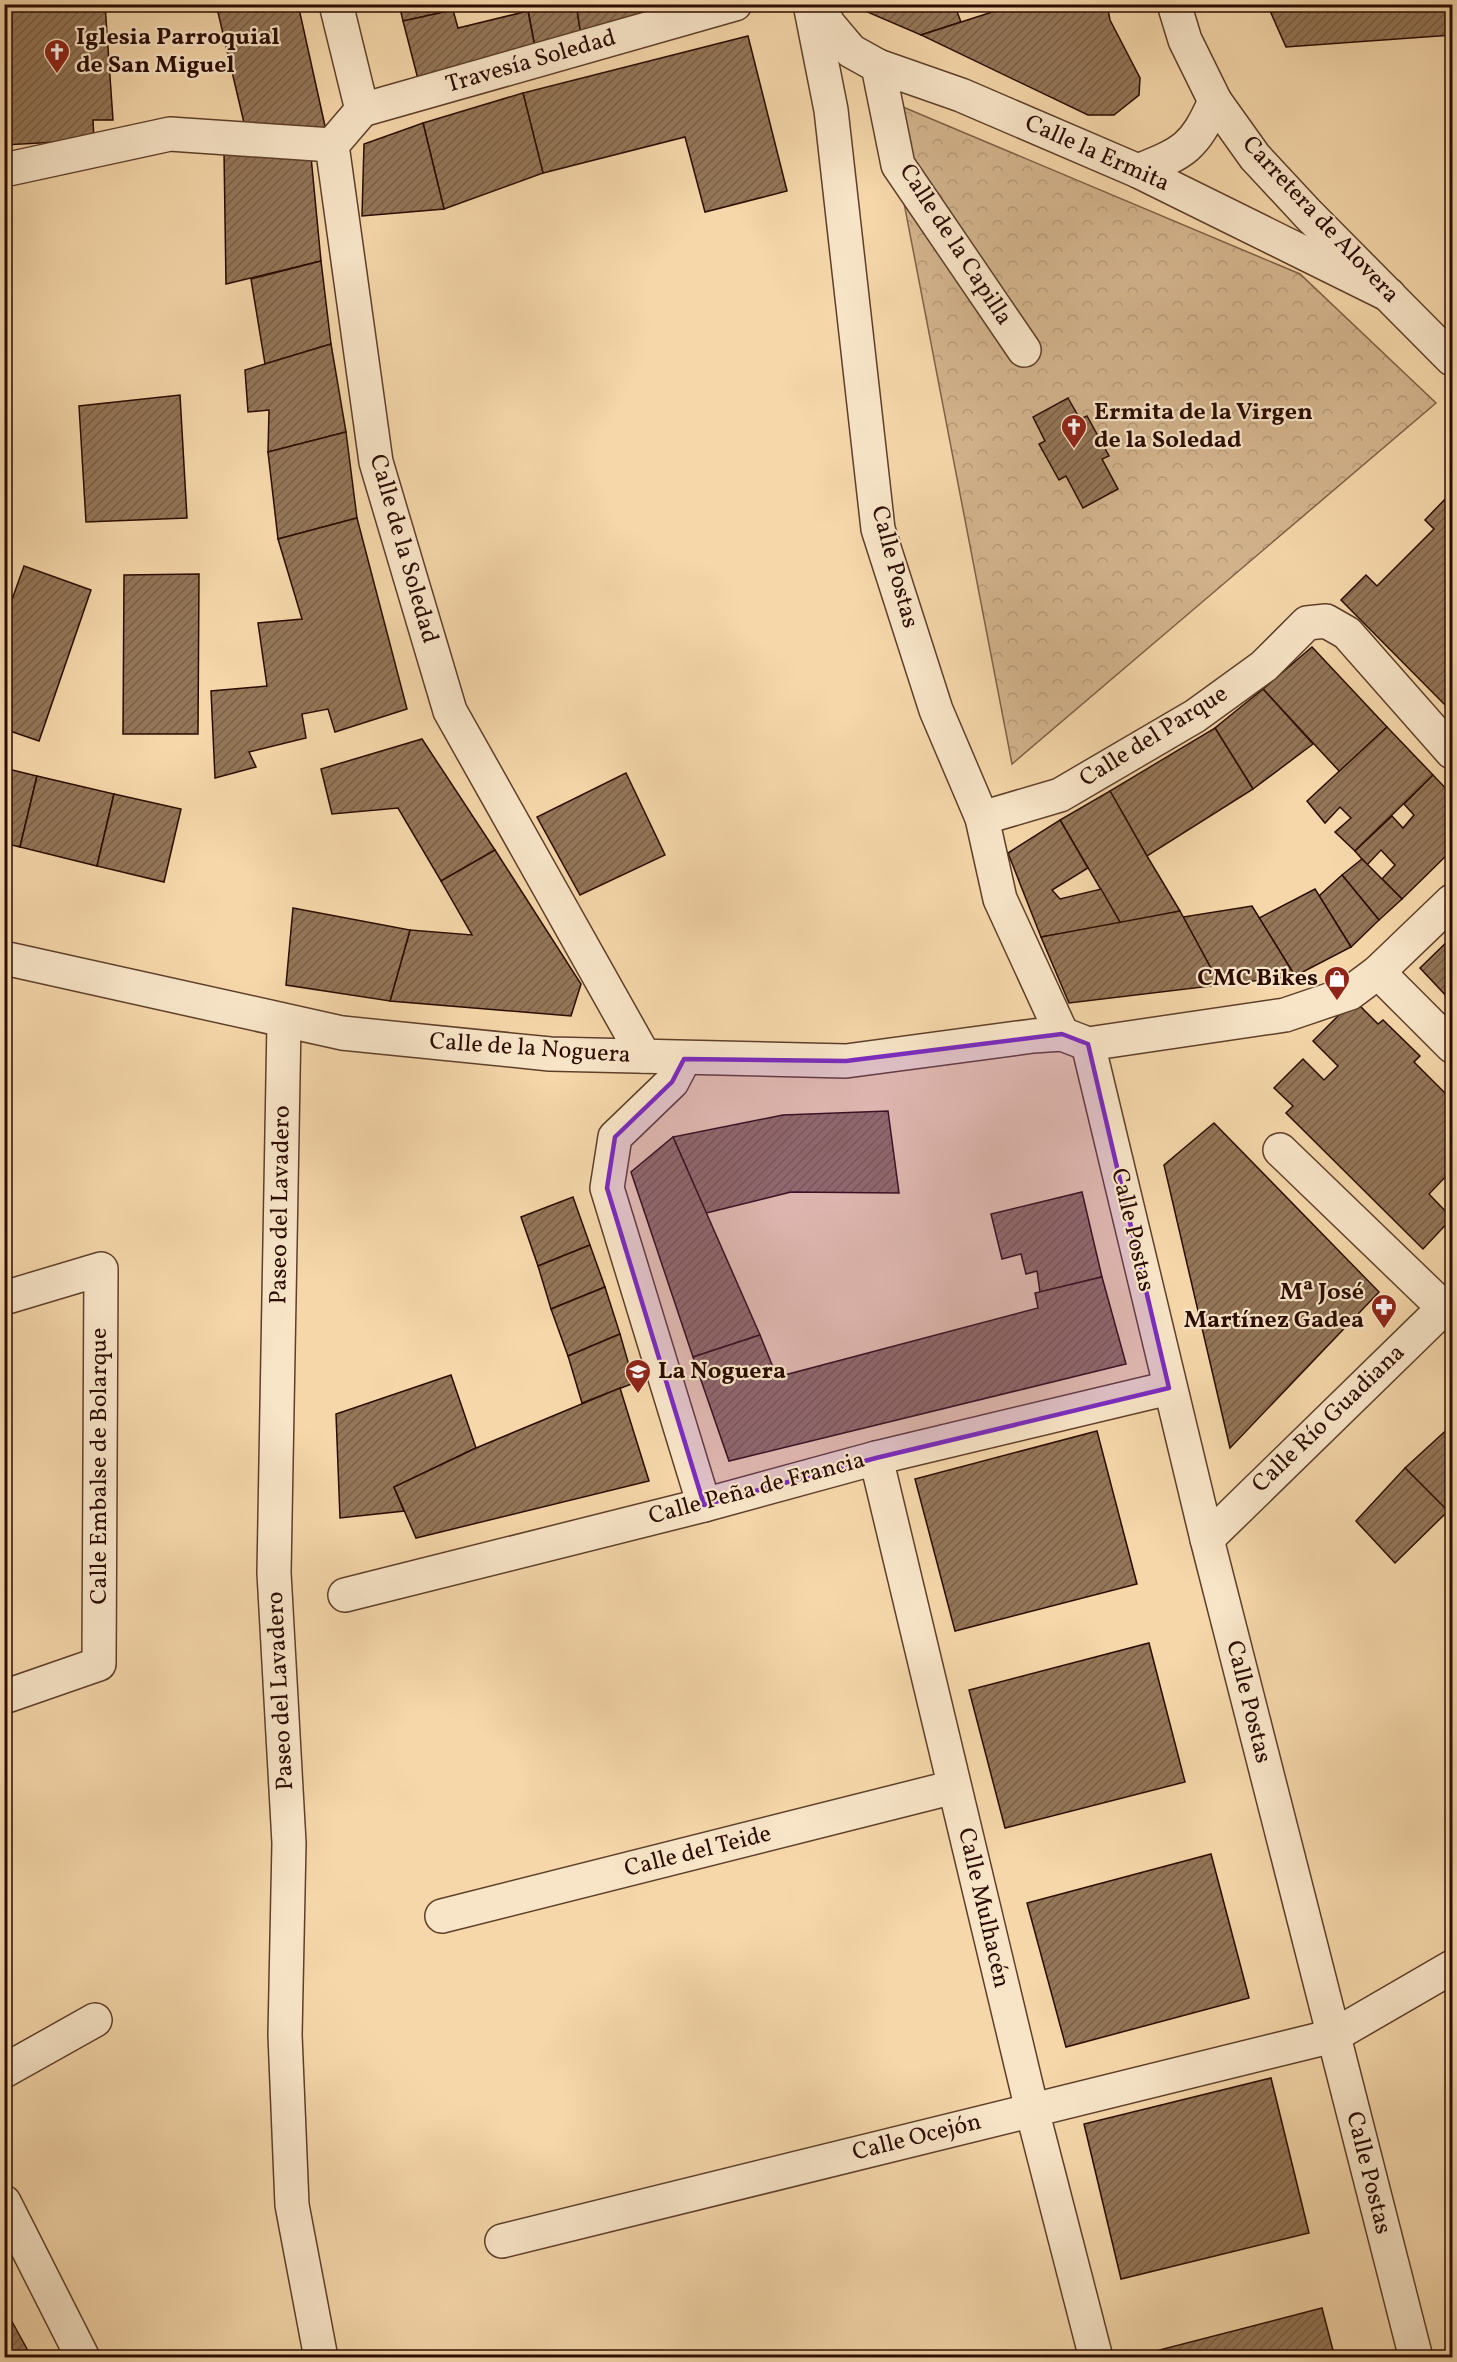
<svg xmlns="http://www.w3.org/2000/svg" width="1457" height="2362" font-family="Vollkorn,serif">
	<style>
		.forest { fill: url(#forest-crowns); stroke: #7f6046; stroke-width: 1.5 }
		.building { fill: url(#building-hatch); stroke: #2b0c00; stroke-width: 1.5 }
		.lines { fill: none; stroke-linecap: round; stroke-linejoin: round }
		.minor-casing { stroke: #5e3f2a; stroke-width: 36 }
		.minor { stroke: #f8e5c8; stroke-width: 33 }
		.marked { fill: #7b2cbf; fill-opacity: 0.2; stroke: #7b2cbf; stroke-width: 4.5; stroke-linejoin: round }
		.labels { text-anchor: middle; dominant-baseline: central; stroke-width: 4.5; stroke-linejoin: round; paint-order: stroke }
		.poi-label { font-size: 24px; font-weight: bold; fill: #2b0c00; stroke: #f8e5c8; text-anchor: start }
		.street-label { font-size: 24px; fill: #2b0c00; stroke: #f8e5c8 }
	</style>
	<defs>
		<pattern id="forest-crowns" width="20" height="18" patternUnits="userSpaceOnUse" patternTransform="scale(1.5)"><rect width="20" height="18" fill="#d3b48d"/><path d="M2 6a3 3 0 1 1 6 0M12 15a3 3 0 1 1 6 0" fill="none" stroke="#b59a78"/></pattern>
		<pattern id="building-hatch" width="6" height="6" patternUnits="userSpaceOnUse" patternTransform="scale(1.5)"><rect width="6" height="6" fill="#947658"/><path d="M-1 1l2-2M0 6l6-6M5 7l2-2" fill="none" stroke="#795f46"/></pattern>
	</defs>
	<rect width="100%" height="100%" fill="#f5d7aa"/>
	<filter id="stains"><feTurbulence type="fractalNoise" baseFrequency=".00333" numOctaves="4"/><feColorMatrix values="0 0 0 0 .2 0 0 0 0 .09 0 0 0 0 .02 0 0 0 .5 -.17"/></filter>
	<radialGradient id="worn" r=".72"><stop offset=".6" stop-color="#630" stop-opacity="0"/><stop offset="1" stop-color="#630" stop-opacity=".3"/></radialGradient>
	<!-- forest -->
	<polygon class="forest" points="884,99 1300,274 1436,403 1012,764"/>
	<!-- building -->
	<g class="building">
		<polygon points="11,4 105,4 113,120 93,120 94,140 4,145 4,29 12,29"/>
		<polygon points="216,4 298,4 327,135 245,127"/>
		<polygon points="399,4 482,4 403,21"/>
		<polygon points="527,4 576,4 582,41 536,53"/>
		<polygon points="647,4 701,4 651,22"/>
		<polygon points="647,4 651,22 582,41 576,4"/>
		<polygon points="861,4 954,4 961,22 921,35 865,11"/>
		<polygon points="1017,4 1107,4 1110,20 1140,78 1139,95 1114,115 1088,115 921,35"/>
		<polygon points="1267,4 1452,4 1452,35 1286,47"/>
		<polygon points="453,10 458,28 528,11 536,53 419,83 403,21"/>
		<polygon points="748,36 787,191 705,212 685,137 543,173 523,93"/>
		<polygon points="523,93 543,173 444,209 423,123"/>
		<polygon points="423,123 444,209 362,216 364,144"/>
		<polygon points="310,146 321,261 226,284 224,152"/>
		<polygon points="321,261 331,344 265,364 251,279"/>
		<polygon points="331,344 346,432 268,452 269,410 248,412 245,370"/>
		<polygon points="180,395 187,518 86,522 79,406"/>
		<polygon points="1068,398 1080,419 1087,416 1109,456 1102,459 1118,489 1083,508 1066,476 1059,480 1039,444 1045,441 1033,417"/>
		<polygon points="346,432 357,518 278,539 268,452"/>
		<polygon points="1449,495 1452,498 1452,712 1341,600 1366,575 1377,586 1434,529 1425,520"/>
		<polygon points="357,518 407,709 335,732 328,709 302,714 306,738 249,752 256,767 215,778 211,691 267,686 258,623 302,619 278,539"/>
		<polygon points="24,566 91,590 39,741 4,729 4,622"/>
		<polygon points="199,574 198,734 123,734 124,575"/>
		<polygon points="1312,647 1387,727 1340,772 1263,689"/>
		<polygon points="1263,689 1313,744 1253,789 1215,728"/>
		<polygon points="1387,727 1433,775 1355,851 1335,832 1351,818 1340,807 1325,823 1307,801"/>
		<polygon points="1215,728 1253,789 1147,856 1110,791"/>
		<polygon points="422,739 495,850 441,881 398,808 332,814 321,769"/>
		<polygon points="4,768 37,776 20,847 4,843"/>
		<polygon points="626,773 665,855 580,895 537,817"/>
		<polygon points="1433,775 1452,795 1452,850 1402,899 1382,879 1395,865 1381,850 1367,865 1355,851 1392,816 1403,828 1414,815 1404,804"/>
		<polygon points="37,776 114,794 97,866 20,847"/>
		<polygon points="1110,791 1147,856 1180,911 1121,924 1060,820"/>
		<polygon points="114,794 181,809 164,882 97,866"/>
		<polygon points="1060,820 1088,868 1052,890 1060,899 1101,889 1121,924 1041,937 1008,853"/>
		<polygon points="495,850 581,984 571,1016 390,1001 410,930 472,935 441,881"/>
		<polygon points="1362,859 1402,899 1379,920 1342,875"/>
		<polygon points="1342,875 1379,920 1351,947 1319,896"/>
		<polygon points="1315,889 1351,947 1295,976 1259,918"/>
		<polygon points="1252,906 1295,976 1220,985 1183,917"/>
		<polygon points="293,908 410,930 390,1001 286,985"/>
		<polygon points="1180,911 1220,985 1069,1003 1041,937"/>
		<polygon points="1452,937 1452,1002 1420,968"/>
		<polygon points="1354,1000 1378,1024 1383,1020 1420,1056 1414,1062 1452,1100 1452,1176 1449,1173 1429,1194 1452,1218 1423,1249 1286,1113 1293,1106 1274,1088 1303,1059 1324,1080 1338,1066 1313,1041"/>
		<polygon points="888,1111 899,1193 791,1192 706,1213 673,1137 783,1115"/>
		<polygon points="1214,1123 1379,1292 1230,1448 1164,1165"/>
		<polygon points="673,1137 760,1335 693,1357 631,1172"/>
		<polygon points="1082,1192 1102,1277 1040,1292 1037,1271 1026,1274 1021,1254 1002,1259 991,1214"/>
		<polygon points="573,1197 590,1245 538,1266 521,1217"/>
		<polygon points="590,1245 605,1287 551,1309 538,1266"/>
		<polygon points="1102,1277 1126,1364 729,1461 693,1357 760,1335 777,1377 1038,1308 1035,1293"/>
		<polygon points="605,1287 620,1334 568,1356 551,1309"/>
		<polygon points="620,1334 634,1383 582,1403 568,1356"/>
		<polygon points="451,1375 476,1448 394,1487 404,1511 340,1518 336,1414"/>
		<polygon points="620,1388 649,1481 416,1538 394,1487 476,1448"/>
		<polygon points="1452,1425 1452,1516 1405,1468"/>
		<polygon points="1097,1431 1137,1584 955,1631 915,1479"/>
		<polygon points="1405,1468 1448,1511 1395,1563 1356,1521"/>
		<polygon points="1149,1643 1185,1782 1005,1828 969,1690"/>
		<polygon points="1211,1854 1249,1998 1066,2047 1027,1903"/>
		<polygon points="1271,2078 1309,2233 1121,2279 1084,2124"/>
		<polygon points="4,2307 32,2358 4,2358"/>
		<polygon points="1322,2308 1335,2358 1136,2358 1136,2356"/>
	</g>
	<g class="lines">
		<defs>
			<g id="minor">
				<polyline points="336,4 362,110 332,145 376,462 450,711 644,1056"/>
				<polyline points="810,4 831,110 878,529 936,710 982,818 1000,899 1062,1034"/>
				<polyline points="817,4 829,25 851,51 878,66 961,95 1138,171 1389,295"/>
				<polyline points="1174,4 1185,40 1215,101 1255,157 1308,214 1452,359"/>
				<polyline points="878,66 898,165 1024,350"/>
				<polyline points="362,110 735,4"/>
				<polyline points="4,170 170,134 332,145"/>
				<path d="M1138 171C1185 152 1194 148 1215 101"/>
				<polyline points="982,818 1060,795 1195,716 1264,666 1307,623 1326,621 1347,633 1452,752"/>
				<polyline points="4,958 342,1033 550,1054 846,1061 1033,1036 1062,1034 1088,1044 1285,1015 1350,993 1378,972 1452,901"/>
				<polyline points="1378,972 1452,1046"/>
				<polyline points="284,1022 274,1573 289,1843 285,2035 292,2205 321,2358"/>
				<polyline points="1088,1044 1207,1539 1416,2358"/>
				<polyline points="684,1059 672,1082 615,1137 607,1188 704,1505"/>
				<polyline points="1280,1150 1444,1308"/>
				<polyline points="4,1298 101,1269 99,1664 4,1697"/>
				<polyline points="876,1458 1032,2110 1096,2358"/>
				<polyline points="1207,1539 1452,1300"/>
				<polyline points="345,1595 704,1505 876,1458 1169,1388"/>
				<polyline points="442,1916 954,1787"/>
				<polyline points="4,2071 95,2020"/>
				<polyline points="4,2202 83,2358"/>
				<polyline points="502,2241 1333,2036 1452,1967"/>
			</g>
		</defs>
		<!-- minor casing -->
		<use href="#minor" class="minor-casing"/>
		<!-- minor -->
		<use href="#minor" class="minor"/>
	</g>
	<!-- marked area -->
	<path class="marked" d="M1062 1034 1088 1044 1169 1388 876 1458 704 1505 607 1188 615 1137 672 1082 684 1059 846 1061Z"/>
	<!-- icons -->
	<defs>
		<symbol id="church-pin" viewBox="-11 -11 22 30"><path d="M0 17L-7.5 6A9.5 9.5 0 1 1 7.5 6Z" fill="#8f2418" stroke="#f8e5c8"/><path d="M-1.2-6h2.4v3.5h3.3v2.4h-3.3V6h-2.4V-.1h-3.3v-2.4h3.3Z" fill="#fff"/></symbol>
		<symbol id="shop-pin" viewBox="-11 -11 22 30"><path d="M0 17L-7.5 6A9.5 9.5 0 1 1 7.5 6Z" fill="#8f2418" stroke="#f8e5c8"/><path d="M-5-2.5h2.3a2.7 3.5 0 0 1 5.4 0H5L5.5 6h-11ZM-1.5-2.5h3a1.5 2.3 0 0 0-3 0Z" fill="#fff"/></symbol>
		<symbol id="pharmacy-pin" viewBox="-11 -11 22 30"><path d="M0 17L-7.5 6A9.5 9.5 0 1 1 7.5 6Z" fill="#8f2418" stroke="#f8e5c8"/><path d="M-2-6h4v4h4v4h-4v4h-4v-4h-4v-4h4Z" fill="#fff"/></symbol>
		<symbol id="school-pin" viewBox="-11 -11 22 30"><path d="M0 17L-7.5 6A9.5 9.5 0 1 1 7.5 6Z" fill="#8f2418" stroke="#f8e5c8"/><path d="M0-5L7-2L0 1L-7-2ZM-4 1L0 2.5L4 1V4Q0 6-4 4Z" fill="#fff"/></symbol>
	</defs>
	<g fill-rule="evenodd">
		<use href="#church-pin" x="42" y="37" width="30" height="40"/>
		<use href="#church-pin" x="1059" y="412" width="30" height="40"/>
		<use href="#shop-pin" x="1322" y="964" width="30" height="40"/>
		<use href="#pharmacy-pin" x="1369" y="1292" width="30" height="40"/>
		<use href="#school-pin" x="623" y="1357" width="30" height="40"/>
	</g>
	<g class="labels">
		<!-- poi labels -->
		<g class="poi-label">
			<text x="76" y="38">Iglesia Parroquial<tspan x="76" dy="28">de San Miguel</tspan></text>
			<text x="1094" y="413">Ermita de la Virgen<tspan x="1094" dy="28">de la Soledad</tspan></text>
			<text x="1318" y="979" text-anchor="end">CMC Bikes</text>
			<text x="1364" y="1293" text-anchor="end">Mª José<tspan x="1364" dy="28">Martínez Gadea</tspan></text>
			<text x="658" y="1372">La Noguera</text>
		</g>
		<!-- street labels -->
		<g class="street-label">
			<text transform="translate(531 62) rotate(-16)">Travesía Soledad</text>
			<text transform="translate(1097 154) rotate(24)">Calle la Ermita</text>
			<text transform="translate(1320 220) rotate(47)">Carretera de Alovera</text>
			<text transform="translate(955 245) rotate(57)">Calle de la Capilla</text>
			<text transform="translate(403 549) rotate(74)">Calle de la Soledad</text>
			<text transform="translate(894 567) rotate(75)">Calle Postas</text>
			<text transform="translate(1154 737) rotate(-32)">Calle del Parque</text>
			<text transform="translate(530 1049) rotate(4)">Calle de la Noguera</text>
			<text transform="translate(281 1205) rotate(-89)">Paseo del Lavadero</text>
			<text transform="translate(1132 1230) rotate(77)">Calle Postas</text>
			<text transform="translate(1329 1419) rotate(-44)">Calle Río Guadiana</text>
			<text transform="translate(100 1466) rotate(-90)">Calle Embalse de Bolarque</text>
			<text transform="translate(757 1489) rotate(-15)">Calle Peña de Francia</text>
			<text transform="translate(281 1691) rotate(-93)">Paseo del Lavadero</text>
			<text transform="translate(1248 1702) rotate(76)">Calle Postas</text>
			<text transform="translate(698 1852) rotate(-14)">Calle del Teide</text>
			<text transform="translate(983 1908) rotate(77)">Calle Mulhacén</text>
			<text transform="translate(917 2138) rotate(-14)">Calle Ocejón</text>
			<text transform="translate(1368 2173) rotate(76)">Calle Postas</text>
		</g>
	</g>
	<!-- margin -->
	<rect width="1457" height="2362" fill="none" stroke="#f5d7aa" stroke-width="24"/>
	<rect x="6" y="6" width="1445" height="2350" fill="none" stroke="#2b0c00" stroke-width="3"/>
	<rect x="12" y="12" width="1433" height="2338" fill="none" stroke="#2b0c00" stroke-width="1.5"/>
	<rect width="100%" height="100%" filter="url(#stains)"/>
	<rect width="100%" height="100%" fill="url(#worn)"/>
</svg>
